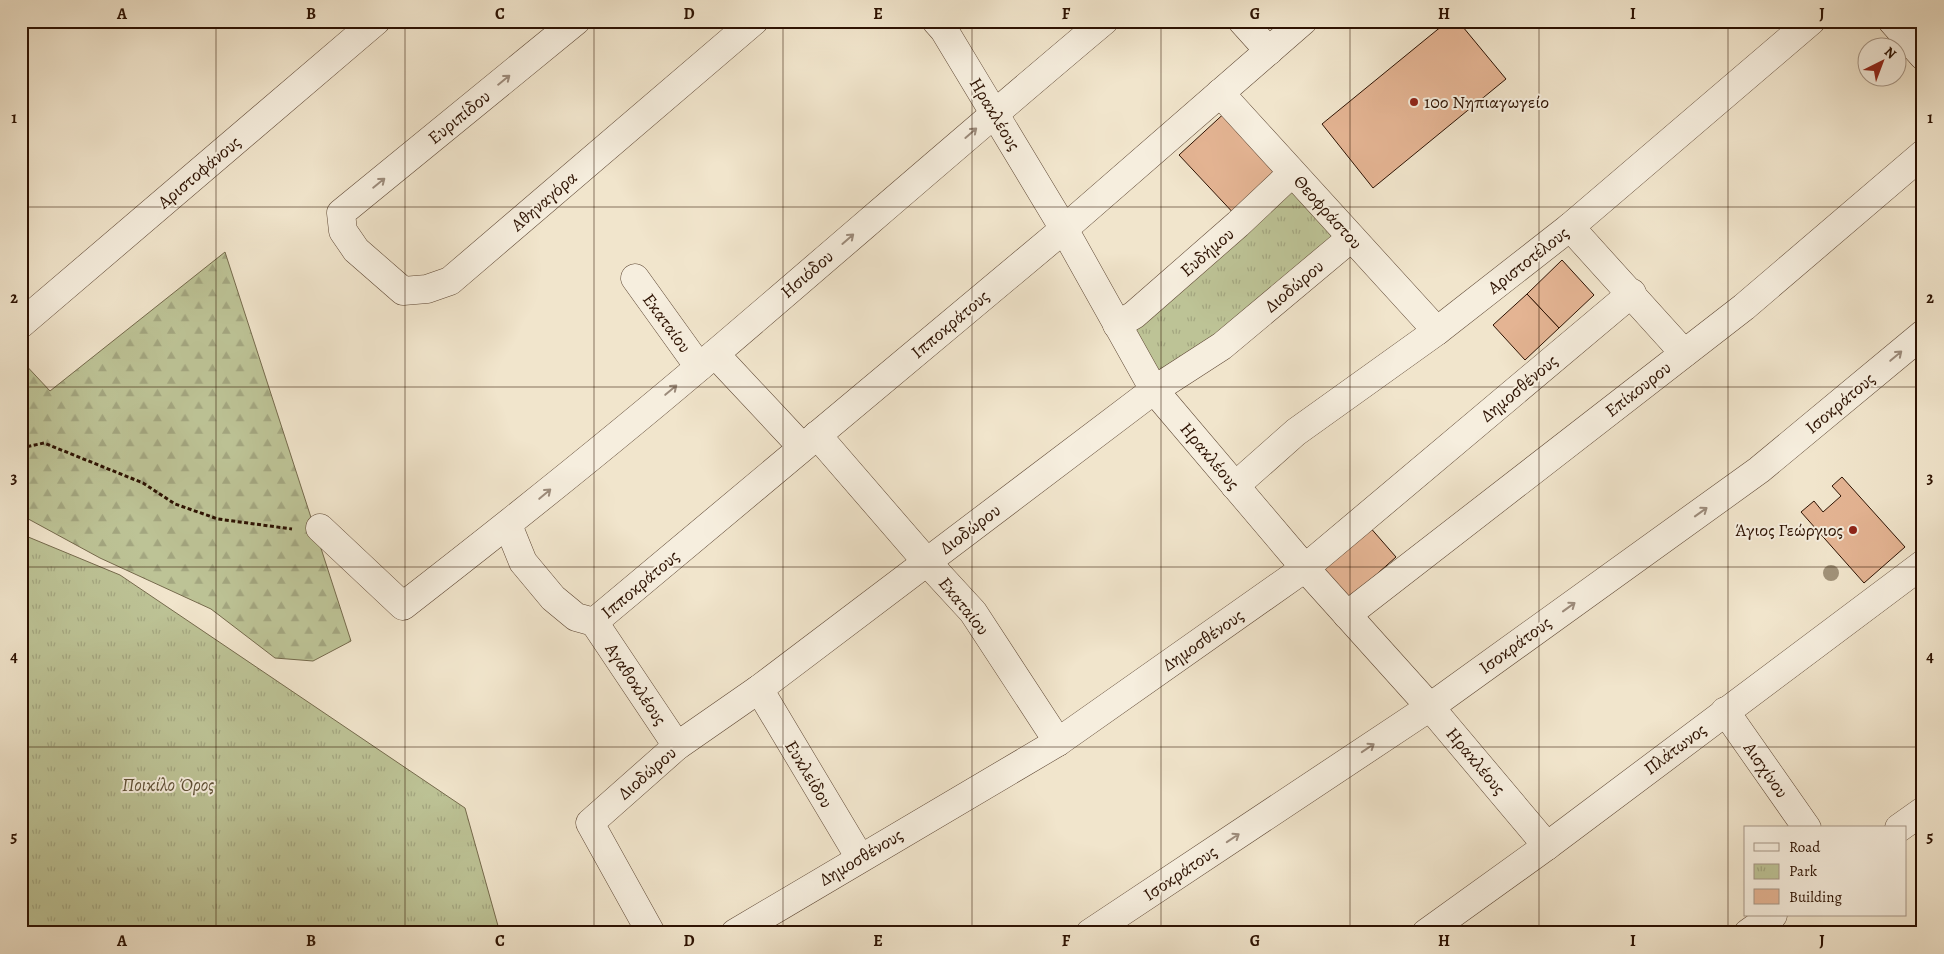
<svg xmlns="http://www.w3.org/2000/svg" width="1944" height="954" font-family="Alegreya,serif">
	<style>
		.forest { fill: url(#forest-firs); stroke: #756a4c }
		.park { fill: url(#park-tufts); stroke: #756a4c }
		.building { fill: #e4b493; stroke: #2d1202 }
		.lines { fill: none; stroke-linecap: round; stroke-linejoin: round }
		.street-casing { stroke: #5e4734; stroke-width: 29 }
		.secondary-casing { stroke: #2d1202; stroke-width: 29 }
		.path { stroke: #2d1202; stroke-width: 3; stroke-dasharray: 4 2.5; stroke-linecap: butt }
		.street { stroke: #f6eede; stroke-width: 28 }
		.secondary { stroke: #f6eede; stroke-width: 28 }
		.tree { fill: #a1937a }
		.oneway { stroke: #9c8b7b }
		.grid { fill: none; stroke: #2d1202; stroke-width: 1; stroke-opacity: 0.55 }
		.poi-dot { fill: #8f2418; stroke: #f6eede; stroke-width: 2 }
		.labels { text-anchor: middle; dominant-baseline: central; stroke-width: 4; stroke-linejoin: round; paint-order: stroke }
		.poi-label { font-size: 18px; fill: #2d1202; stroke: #f6eede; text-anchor: start }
		.street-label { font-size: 18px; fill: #2d1202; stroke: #f6eede }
		.park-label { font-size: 18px; font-style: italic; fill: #5f5036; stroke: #f6eede }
		.neatline { fill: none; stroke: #2d1202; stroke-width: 2 }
		.grid-label { font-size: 16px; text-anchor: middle; font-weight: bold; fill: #2d1202 }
	</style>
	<defs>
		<pattern id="forest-firs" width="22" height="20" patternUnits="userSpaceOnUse" patternTransform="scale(1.25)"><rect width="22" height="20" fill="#bdc396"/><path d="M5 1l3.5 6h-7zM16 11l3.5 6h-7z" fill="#a3a680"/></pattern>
		<pattern id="park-tufts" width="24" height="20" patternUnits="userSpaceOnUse" patternTransform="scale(1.25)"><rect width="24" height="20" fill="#bdc396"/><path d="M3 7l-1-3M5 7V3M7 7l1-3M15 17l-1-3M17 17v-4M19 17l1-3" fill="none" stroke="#a3a680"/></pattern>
	</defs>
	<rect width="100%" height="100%" fill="#f1e5cc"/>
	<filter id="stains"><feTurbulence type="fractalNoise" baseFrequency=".004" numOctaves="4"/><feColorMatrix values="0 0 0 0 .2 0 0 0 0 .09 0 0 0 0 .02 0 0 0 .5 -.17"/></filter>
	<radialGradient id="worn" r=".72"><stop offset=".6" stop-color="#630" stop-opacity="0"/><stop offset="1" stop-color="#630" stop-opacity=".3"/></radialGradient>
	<!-- forest -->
	<polygon class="forest" points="225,252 351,641 313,661 275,658 211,609 100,558 21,515 21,360 50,391"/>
	<!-- park -->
	<g class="park">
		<polygon points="1292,173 1351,238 1154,390 1117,325"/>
		<polygon points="21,534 120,575 465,808 500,933 21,933"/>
	</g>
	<!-- building -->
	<g class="building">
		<polygon points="1448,21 1458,21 1506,79 1373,188 1322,124"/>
		<polygon points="1230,108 1289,171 1238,218 1179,155"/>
		<polygon points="1562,260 1594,295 1559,328 1527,294"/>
		<polygon points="1527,294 1559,328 1525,360 1493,325"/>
		<polygon points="1842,477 1905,547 1864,583 1801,512 1814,501 1823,512 1841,496 1832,486"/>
		<polygon points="1368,525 1396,557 1348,600 1319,568"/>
	</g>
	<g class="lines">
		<defs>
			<g id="street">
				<polyline points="576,21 341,213 343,231 356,250 403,291 427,289 450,281 754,21"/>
				<polyline points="936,21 944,30 1064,229 1154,390 1305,568 1430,707 1547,846"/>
				<polyline points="1242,21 1269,51"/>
				<polyline points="1220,93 1437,331"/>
				<polyline points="1570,227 1684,353"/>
				<polyline points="635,278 699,367"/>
				<polyline points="21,324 376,21"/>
				<polyline points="1117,325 1134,315 1238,224 1292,173"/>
				<polyline points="715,354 802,447"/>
				<polyline points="817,435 926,561 973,612 1058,742"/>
				<polyline points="1235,486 1296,432 1437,331 1570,227 1811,21"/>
				<polyline points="508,525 523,562 553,598 576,617 594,622"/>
				<path d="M320 528 403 606C510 523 615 439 717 352 846 242 974 130 1104 21"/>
				<polyline points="1347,615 1744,307 1923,154"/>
				<polyline points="594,622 1064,229 1303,21"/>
				<polyline points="594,622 677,746"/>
				<polyline points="759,689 860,858"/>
				<polyline points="1725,711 1807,828"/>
				<polyline points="1899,828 1923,811"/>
				<polyline points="651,933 590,823 677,746 759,689 1154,390 1222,346 1351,238"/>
				<polyline points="735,933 1058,742 1305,568 1632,293"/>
				<polyline points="1090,933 1430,707 1759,470 1923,334"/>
				<polyline points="1426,933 1547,846 1923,564"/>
				<polyline points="1748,933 1773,915"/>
			</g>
			<polyline id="secondary" points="1892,21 1923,56"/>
		</defs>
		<!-- street casing -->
		<use href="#street" class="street-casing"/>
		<!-- secondary casing -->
		<use href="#secondary" class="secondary-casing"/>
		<!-- path -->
		<polyline class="path" points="21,448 44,443 143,483 175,504 218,519 292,529"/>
		<!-- street -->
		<use href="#street" class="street"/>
		<!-- secondary -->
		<use href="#secondary" class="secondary"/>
	</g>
	<!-- trees -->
	<circle class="tree" cx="1831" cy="573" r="8"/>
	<!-- one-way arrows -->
	<defs><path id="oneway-shaft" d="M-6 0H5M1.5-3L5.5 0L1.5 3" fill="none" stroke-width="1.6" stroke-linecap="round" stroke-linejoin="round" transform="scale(1.25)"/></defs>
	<g class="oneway">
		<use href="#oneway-shaft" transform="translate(504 80) rotate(-39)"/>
		<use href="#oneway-shaft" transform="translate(971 133) rotate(-41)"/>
		<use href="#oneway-shaft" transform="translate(379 183) rotate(-39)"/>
		<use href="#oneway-shaft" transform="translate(848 239) rotate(-41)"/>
		<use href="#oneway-shaft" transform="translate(1896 356) rotate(-40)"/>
		<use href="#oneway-shaft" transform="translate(671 390) rotate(-40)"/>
		<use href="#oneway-shaft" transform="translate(545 494) rotate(-40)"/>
		<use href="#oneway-shaft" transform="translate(1701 512) rotate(-36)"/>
		<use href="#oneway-shaft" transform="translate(1569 607) rotate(-36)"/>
		<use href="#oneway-shaft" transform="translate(1368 748) rotate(-34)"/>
		<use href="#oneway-shaft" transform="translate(1233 838) rotate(-34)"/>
	</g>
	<!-- grid -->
	<path class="grid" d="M216 21V933M405 21V933M594 21V933M783 21V933M972 21V933M1161 21V933M1350 21V933M1539 21V933M1728 21V933M21 207H1923M21 387H1923M21 567H1923M21 747H1923"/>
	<!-- markers -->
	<g class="poi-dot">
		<circle cx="1414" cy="102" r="5"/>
		<circle cx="1853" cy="530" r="5"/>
	</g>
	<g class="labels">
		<!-- poi labels -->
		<g class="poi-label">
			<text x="1424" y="102">10ο Νηπιαγωγείο</text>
			<text x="1843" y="530" text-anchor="end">Άγιος Γεώργιος</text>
		</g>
		<!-- street labels -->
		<g class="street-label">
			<text transform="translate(995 114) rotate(59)">Ηρακλέους</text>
			<text transform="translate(459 117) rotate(-39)">Ευριπίδου</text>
			<text transform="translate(199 172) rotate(-40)">Αριστοφάνους</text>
			<text transform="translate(544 201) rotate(-41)">Αθηναγόρα</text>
			<text transform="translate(1328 212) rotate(48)">Θεοφράστου</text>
			<text transform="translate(1207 252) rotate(-41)">Ευδήμου</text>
			<text transform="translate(1528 260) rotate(-38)">Αριστοτέλους</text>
			<text transform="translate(807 274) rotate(-41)">Ησιόδου</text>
			<text transform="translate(1294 286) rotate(-40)">Διοδώρου</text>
			<text transform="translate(667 323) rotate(54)">Εκαταίου</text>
			<text transform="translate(950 324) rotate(-40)">Ιπποκράτους</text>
			<text transform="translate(1519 388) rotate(-40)">Δημοσθένους</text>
			<text transform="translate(1638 389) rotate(-38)">Επίκουρου</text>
			<text transform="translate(1840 403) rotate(-40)">Ισοκράτους</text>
			<text transform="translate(1210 456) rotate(50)">Ηρακλέους</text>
			<text transform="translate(970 529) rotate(-37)">Διοδώρου</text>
			<text transform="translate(640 584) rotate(-40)">Ιπποκράτους</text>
			<text transform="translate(964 606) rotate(51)">Εκαταίου</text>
			<text transform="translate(1203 640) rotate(-35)">Δημοσθένους</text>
			<text transform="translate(1515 645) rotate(-36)">Ισοκράτους</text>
			<text transform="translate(636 684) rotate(56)">Αγαθοκλέους</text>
			<text transform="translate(1675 749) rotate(-37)">Πλάτωνος</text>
			<text transform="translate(1476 761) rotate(50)">Ηρακλέους</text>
			<text transform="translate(1766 770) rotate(55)">Αισχίνου</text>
			<text transform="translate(647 773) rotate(-41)">Διοδώρου</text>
			<text transform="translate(809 774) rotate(59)">Ευκλείδου</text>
			<text transform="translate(861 857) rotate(-31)">Δημοσθένους</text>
			<text transform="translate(1180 873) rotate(-34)">Ισοκράτους</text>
		</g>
		<!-- park labels -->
		<g class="park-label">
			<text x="168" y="785">Ποικίλο Όρος</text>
		</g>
	</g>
	<!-- margin -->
	<rect width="1944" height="954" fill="none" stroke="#f1e5cc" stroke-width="55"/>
	<!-- legend -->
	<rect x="1744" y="826" width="162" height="90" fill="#f6eede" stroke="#a69686"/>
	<rect x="1754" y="843" width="25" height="8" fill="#f6eede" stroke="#a69686"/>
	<text x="1789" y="852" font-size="15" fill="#2d1202">Road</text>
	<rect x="1754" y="864" width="25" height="15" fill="url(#park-tufts)" stroke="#a69686"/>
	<text x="1789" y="876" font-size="15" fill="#2d1202">Park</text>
	<rect x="1754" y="889" width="25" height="15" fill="#e4b493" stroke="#a69686"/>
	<text x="1789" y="902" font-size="15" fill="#2d1202">Building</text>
	<!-- north arrow -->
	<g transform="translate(1882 62) rotate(42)"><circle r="24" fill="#f6eede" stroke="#a69686"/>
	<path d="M0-4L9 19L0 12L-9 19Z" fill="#8f2418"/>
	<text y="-8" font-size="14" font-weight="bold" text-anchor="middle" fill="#2d1202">N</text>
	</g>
	<rect x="28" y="28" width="1888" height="898" class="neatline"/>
	<g class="grid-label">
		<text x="122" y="19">A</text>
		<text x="311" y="19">B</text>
		<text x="500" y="19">C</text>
		<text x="689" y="19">D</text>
		<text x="878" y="19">E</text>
		<text x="1066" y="19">F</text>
		<text x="1255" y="19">G</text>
		<text x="1444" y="19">H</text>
		<text x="1633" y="19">I</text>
		<text x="1822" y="19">J</text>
		<text x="14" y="123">1</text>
		<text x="1930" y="123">1</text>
		<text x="14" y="303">2</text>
		<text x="1930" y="303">2</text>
		<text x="14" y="483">3</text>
		<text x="1930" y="483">3</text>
		<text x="14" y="662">4</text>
		<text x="1930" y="662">4</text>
		<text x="14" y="842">5</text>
		<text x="1930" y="842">5</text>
		<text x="122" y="946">A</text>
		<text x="311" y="946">B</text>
		<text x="500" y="946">C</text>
		<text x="689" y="946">D</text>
		<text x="878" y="946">E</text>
		<text x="1066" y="946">F</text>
		<text x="1255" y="946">G</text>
		<text x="1444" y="946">H</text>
		<text x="1633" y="946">I</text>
		<text x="1822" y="946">J</text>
	</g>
	<rect width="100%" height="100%" filter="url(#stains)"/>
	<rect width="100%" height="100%" fill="url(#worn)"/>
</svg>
